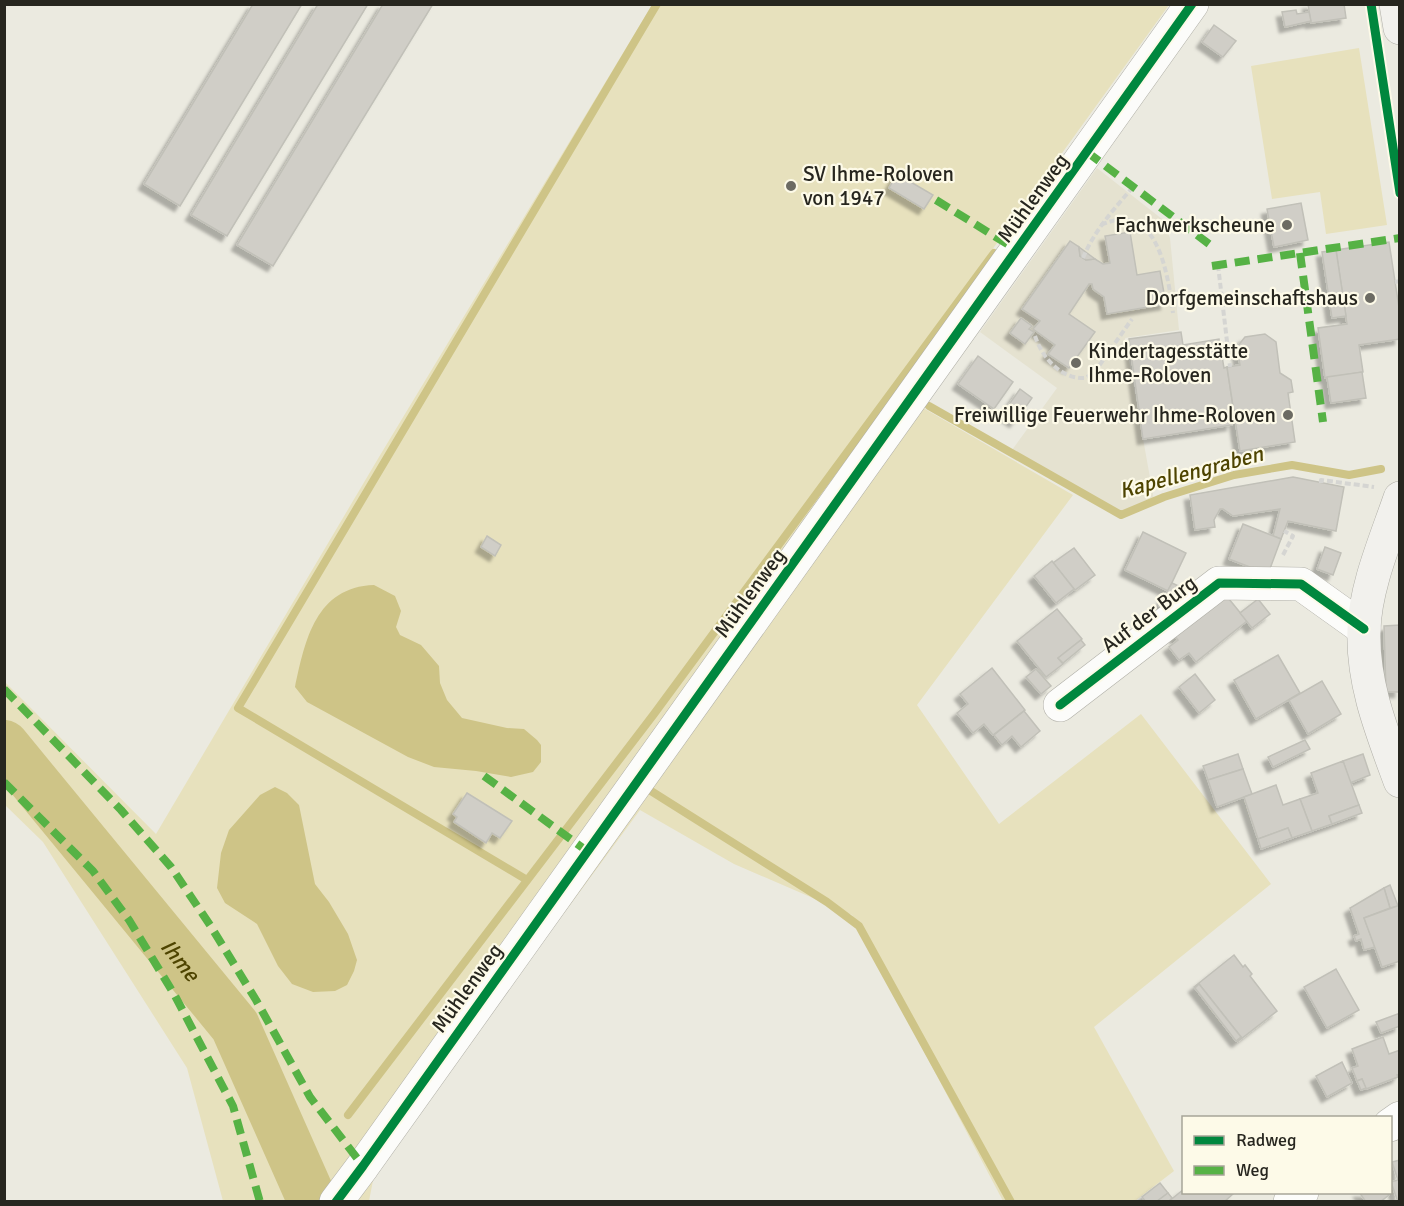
<svg xmlns="http://www.w3.org/2000/svg" width="1404" height="1206" font-family="Signika,sans-serif">
	<style>
		.built { fill: #e5e2d0 }
		.green { fill: #e7e1bd }
		.water { fill: #cec487 }
		.lines { fill: none; stroke-linecap: round; stroke-linejoin: round }
		.stream { stroke: #cec487; stroke-width: 8 }
		.river { stroke: #cec487; stroke-width: 50 }
		.building { fill: #d0cec7; stroke: #c1c0b8; stroke-width: 1.5; filter: url(#shadow) }
		.street-casing { stroke: #b0afa7; stroke-width: 34 }
		.secondary-casing { stroke: #b0afa7; stroke-width: 34 }
		.path { stroke: #d5d5d2; stroke-width: 4; stroke-dasharray: 6 3; stroke-linecap: butt }
		.street { stroke: #fcfcfa; stroke-width: 33 }
		.secondary { stroke: #f2f1ed; stroke-width: 33 }
		.quiet { stroke: #56b245; stroke-width: 8; stroke-dasharray: 15 8; stroke-linecap: butt }
		.cycleway-casing { stroke: #fdfae8; stroke-width: 13 }
		.cycleway { stroke: #00873e; stroke-width: 9 }
		.poi-dot { fill: #6c6b63; stroke: #fdfae8; stroke-width: 2 }
		.labels { text-anchor: middle; dominant-baseline: central; stroke-width: 4.5; stroke-linejoin: round; paint-order: stroke }
		.poi-label { font-size: 21px; fill: #27261f; stroke: #fdfae8; text-anchor: end }
		.street-label { font-size: 21px; fill: #27261f; stroke: #fdfae8 }
		.water-label { font-size: 22px; font-style: italic; fill: #4e4400; stroke: #fdfae8 }
	</style>
	<defs>
		<filter id="shadow"><feDropShadow dx="-5.5" dy="5.5" stdDeviation="1.5" flood-color="#0004"/></filter>
	</defs>
	<rect width="100%" height="100%" fill="#ebeae0"/>
	<!-- built -->
	<polygon class="built" points="1097,168 1162,219 1170,238 1179,330 1125,338 1154,500 1122,513 1012,450 1057,388 980,332"/>
	<!-- green -->
	<g class="green">
		<polygon points="652,5 1169,5 893,387 925,409 1073,495 917,705 999,824 1141,714 1271,884 1094,1027 1174,1171 1135,1201 1003,1201 852,915 734,864 640,810 375,1170 369,1201 223,1201 187,1068 43,842 5,805 4,681 156,834 379,457"/>
		<polygon points="1359,48 1387,225 1326,234 1320,192 1272,199 1251,66"/>
	</g>
	<!-- water -->
	<g class="water">
		<path d="M374 585 395 596 401 611 396 627 400 635 421 645 439 666 440 683 447 700 462 718 507 728 524 729 537 740 541 745V762L533 772 511 777 476 771 434 767 408 757 307 702 295 687C305 640 316 587 374 585Z"/>
		<polygon points="275,787 287,793 299,805 315,884 329,902 348,934 357,960 354,971 347,985 335,991 313,992 292,984 278,966 257,924 225,903 217,888 221,853 229,830 260,795"/>
	</g>
	<g class="lines">
		<!-- stream -->
		<g class="stream">
			<polyline points="929,406 1121,515 1164,497 1234,475 1292,465 1349,475 1381,469"/>
			<polyline points="651,791 827,902 859,926 1011,1202"/>
			<polyline points="527,880 238,708 657,4"/>
			<polyline points="348,1115 654,714 994,253"/>
		</g>
		<!-- river -->
		<path class="river" id="s1" d="M4 745 235 1026 313 1202"/>
	</g>
	<!-- building -->
	<g class="building">
		<polygon points="253,4 302,4 180,206 144,184"/>
		<polygon points="318,4 368,4 227,236 191,215"/>
		<polygon points="383,4 433,4 273,266 237,245"/>
		<polygon points="1308,4 1344,4 1346,18 1311,23"/>
		<polygon points="1296,10 1297,14 1309,12 1311,21 1285,27 1282,12"/>
		<polygon points="1214,25 1236,41 1223,57 1202,42"/>
		<polygon points="897,174 933,195 924,209 889,188"/>
		<polygon points="1301,203 1308,240 1274,247 1267,209"/>
		<polygon points="1130,232 1137,275 1160,271 1166,304 1107,314 1104,297 1093,289 1092,284 1089,284 1069,314 1095,332 1069,368 1048,354 1055,345 1033,329 1040,321 1022,309 1070,241 1079,247 1080,256 1086,260 1095,259 1103,264 1110,263 1105,236"/>
		<polygon points="1389,242 1400,314 1400,339 1359,345 1363,372 1325,378 1318,328 1347,324 1336,250"/>
		<polygon points="1079,247 1095,259 1086,260 1080,256"/>
		<polygon points="1336,250 1346,316 1332,318 1322,252"/>
		<polygon points="1021,318 1032,326 1029,329 1034,332 1025,344 1010,333"/>
		<polygon points="1181,332 1183,345 1219,339 1224,368 1227,367 1235,420 1231,421 1232,425 1143,439 1129,339"/>
		<polygon points="1265,334 1276,342 1280,373 1291,380 1293,392 1288,393 1295,442 1240,451 1227,367 1240,365 1237,347 1245,337"/>
		<polygon points="978,356 1013,382 994,409 958,384"/>
		<polygon points="1362,372 1366,398 1331,403 1327,377"/>
		<polygon points="1020,389 1032,398 1015,422 1003,413"/>
		<polygon points="1293,477 1344,487 1336,531 1288,521 1281,539 1273,536 1280,509 1233,516 1223,509 1220,509 1214,520 1215,527 1195,530 1190,495"/>
		<polygon points="1243,524 1281,539 1268,574 1229,559"/>
		<polygon points="1143,532 1186,553 1168,591 1125,570"/>
		<polygon points="487,536 501,545 495,556 481,547"/>
		<polygon points="1325,547 1341,553 1333,575 1317,569"/>
		<polygon points="1074,548 1095,575 1075,590 1053,563"/>
		<polygon points="1052,561 1074,589 1056,603 1034,576"/>
		<polygon points="1172,583 1187,590 1171,612 1159,606"/>
		<polygon points="1224,593 1247,621 1196,662 1189,653 1179,660 1169,647 1178,640 1170,629"/>
		<polygon points="1258,599 1270,614 1252,628 1240,613"/>
		<polygon points="1057,609 1082,639 1058,658 1063,664 1046,677 1017,641"/>
		<polygon points="1400,625 1400,692 1386,692 1384,626"/>
		<polygon points="1081,640 1085,645 1063,663 1058,658"/>
		<polygon points="1278,655 1300,693 1256,719 1234,680"/>
		<polygon points="992,668 1025,710 993,735 984,724 973,733 957,713 968,704 960,694"/>
		<polygon points="1036,669 1051,686 1041,694 1026,677"/>
		<polygon points="1195,674 1215,700 1199,713 1179,687"/>
		<polygon points="1322,681 1341,714 1308,734 1289,700"/>
		<polygon points="1024,711 1040,731 1021,747 1012,736 1002,745 994,735"/>
		<polygon points="1305,740 1310,749 1273,767 1268,757"/>
		<polygon points="1238,754 1243,769 1208,780 1203,766"/>
		<polygon points="1363,754 1370,775 1350,783 1343,761"/>
		<polygon points="1343,761 1359,805 1329,816 1332,824 1312,831 1300,799 1318,793 1311,773"/>
		<polygon points="1243,769 1252,794 1217,807 1208,780"/>
		<polygon points="1276,785 1283,805 1300,799 1312,831 1292,838 1288,828 1258,839 1244,797"/>
		<polygon points="467,793 512,821 500,838 492,833 486,843 454,822 457,817 453,814"/>
		<polygon points="1359,805 1362,813 1332,824 1329,816"/>
		<polygon points="1288,828 1292,838 1261,849 1258,839"/>
		<polygon points="1390,885 1398,906 1390,908 1384,888"/>
		<polygon points="1384,888 1390,908 1364,918 1375,947 1364,950 1361,939 1356,941 1354,936 1359,934 1350,908"/>
		<polygon points="1400,905 1400,961 1382,967 1364,918"/>
		<polygon points="1234,955 1243,967 1245,965 1252,974 1250,976 1277,1011 1237,1042 1241,1037 1199,984 1195,988 1194,987"/>
		<polygon points="1336,969 1359,1010 1327,1028 1304,987"/>
		<polygon points="1199,984 1241,1037 1236,1041 1195,988"/>
		<polygon points="1400,1013 1400,1026 1381,1033 1376,1022"/>
		<polygon points="1383,1037 1389,1054 1400,1050 1400,1074 1397,1075 1398,1077 1366,1089 1362,1079 1357,1081 1352,1068 1358,1066 1352,1049"/>
		<polygon points="1342,1062 1352,1083 1327,1097 1316,1076"/>
		<polygon points="1362,1079 1366,1088 1361,1090 1357,1081"/>
		<polygon points="1400,1160 1400,1202 1398,1202 1391,1182 1398,1180 1392,1162"/>
		<polygon points="1160,1183 1168,1193 1156,1202 1146,1202 1142,1197"/>
		<polygon points="1184,1189 1184,1192 1233,1194 1224,1202 1168,1202"/>
		<polygon points="1359,1192 1387,1192 1389,1195 1380,1202 1366,1202"/>
		<polygon points="1168,1193 1172,1198 1168,1202 1156,1202"/>
	</g>
	<g class="lines">
		<defs>
			<g id="street">
				<polyline points="1060,705 1219,583 1301,584 1364,629"/>
				<polyline points="1390,1125 1400,1118"/>
				<polyline points="336,1202 363,1166 1192,4"/>
				<polyline points="1290,1202 1302,1192"/>
			</g>
			<g id="secondary">
				<polyline points="1396,4 1400,28"/>
				<path d="M1400 498C1386 539 1365 587 1364 630 1362 683 1382 732 1400 781"/>
			</g>
		</defs>
		<!-- street casing -->
		<use href="#street" class="street-casing"/>
		<!-- secondary casing -->
		<use href="#secondary" class="secondary-casing"/>
		<!-- path -->
		<g class="path">
			<path d="M1101 225C1158 199 1168 275 1173 313"/>
			<path d="M1083 258C1094 231 1114 209 1133 187"/>
			<polyline points="1218,265 1230,367"/>
			<polyline points="1395,282 1400,281"/>
			<path d="M1035 336C1042 357 1060 379 1085 378L1094 373 1132 319"/>
			<polyline points="1321,483 1321,480 1374,487"/>
			<polyline points="1283,555 1293,536 1284,531"/>
		</g>
		<!-- street -->
		<use href="#street" class="street"/>
		<!-- secondary -->
		<use href="#secondary" class="secondary"/>
		<!-- quiet -->
		<g class="quiet">
			<polyline points="1087,152 1209,244"/>
			<polyline points="936,200 1017,250"/>
			<polyline points="1300,253 1323,422"/>
			<polyline points="1212,266 1400,238"/>
			<polyline points="4,689 121,810 171,867 210,925 256,1000 310,1097 363,1166"/>
			<polyline points="484,776 587,851"/>
			<polyline points="4,782 93,871 129,920 174,994 233,1106 260,1202"/>
		</g>
		<defs>
			<g id="cycleway">
				<polyline points="1371,4 1400,193"/>
				<polyline points="1060,705 1219,583 1301,584 1364,629"/>
				<polyline points="336,1202 363,1166 1192,4"/>
			</g>
		</defs>
		<!-- cycleway casing -->
		<use href="#cycleway" class="cycleway-casing"/>
		<!-- cycleway -->
		<use href="#cycleway" class="cycleway"/>
	</g>
	<!-- markers -->
	<g class="poi-dot">
		<circle cx="791" cy="186" r="6"/>
		<circle cx="1287" cy="225" r="6"/>
		<circle cx="1370" cy="298" r="6"/>
		<circle cx="1076" cy="363" r="6"/>
		<circle cx="1288" cy="415" r="6"/>
	</g>
	<g class="labels">
		<!-- poi labels -->
		<g class="poi-label">
			<text x="803" y="174" text-anchor="start">SV Ihme-Roloven<tspan x="803" dy="24">von 1947</tspan></text>
			<text x="1275" y="225">Fachwerkscheune</text>
			<text x="1358" y="298">Dorfgemeinschaftshaus</text>
			<text x="1088" y="351" text-anchor="start">Kindertagesstätte<tspan x="1088" dy="24">Ihme-Roloven</tspan></text>
			<text x="1276" y="415">Freiwillige Feuerwehr Ihme-Roloven</text>
		</g>
		<!-- street labels -->
		<g class="street-label">
			<text transform="translate(1033 198) rotate(-54)">Mühlenweg</text>
			<text transform="translate(750 593) rotate(-54)">Mühlenweg</text>
			<text transform="translate(1149 614) rotate(-37)">Auf der Burg</text>
			<text transform="translate(467 988) rotate(-54)">Mühlenweg</text>
		</g>
		<!-- water labels -->
		<g class="water-label">
			<text transform="translate(1191 472) rotate(-15)">Kapellengraben</text>
			<text stroke="none"><textPath href="#s1" startOffset="278">Ihme</textPath></text>
		</g>
	</g>
	<!-- border -->
	<rect width="1404" height="1206" fill="none" stroke="#27261f" stroke-width="12"/>
	<!-- legend -->
	<rect x="1182" y="1116" width="210" height="78" fill="#fdfae8" stroke="#a7a598" stroke-width="1.5"/>
	<rect x="1194" y="1136" width="30" height="9" fill="#00873e" stroke="#a7a598" stroke-width="1.5"/>
	<text x="1236" y="1146" font-size="18" fill="#27261f">Radweg</text>
	<rect x="1194" y="1166" width="30" height="9" fill="#56b245" stroke="#a7a598" stroke-width="1.5"/>
	<text x="1236" y="1176" font-size="18" fill="#27261f">Weg</text>
</svg>
